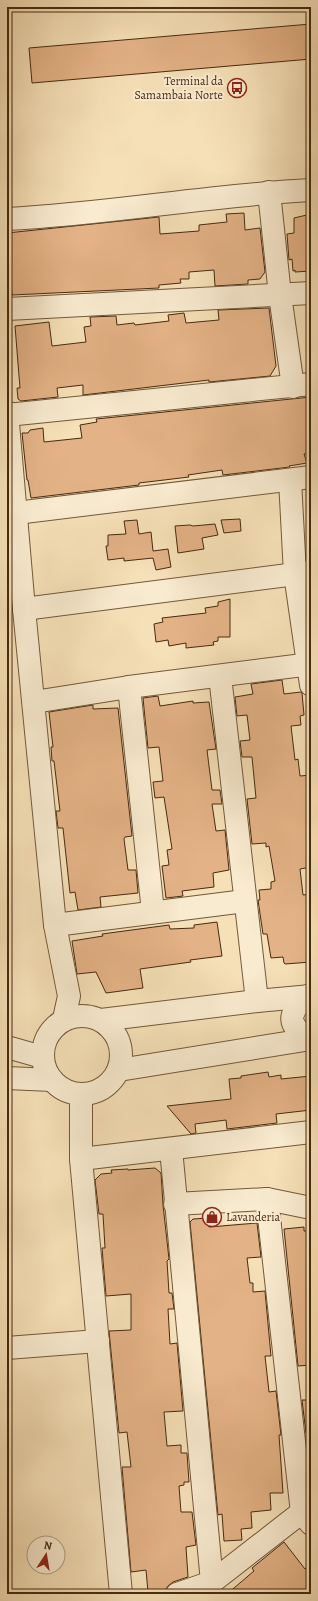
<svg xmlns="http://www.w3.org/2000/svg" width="318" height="1601" font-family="Alegreya,serif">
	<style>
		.building { fill: #e3b286; stroke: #472a10 }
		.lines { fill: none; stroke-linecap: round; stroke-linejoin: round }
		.minor-casing { stroke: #73583a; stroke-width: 24 }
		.minor { stroke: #f9ebd0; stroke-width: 22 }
		.labels { text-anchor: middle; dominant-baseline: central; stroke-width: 4; stroke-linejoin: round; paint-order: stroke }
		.poi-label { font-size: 12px; fill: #472a10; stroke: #f9ebd0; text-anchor: end }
	</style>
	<rect width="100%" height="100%" fill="#f6e0b7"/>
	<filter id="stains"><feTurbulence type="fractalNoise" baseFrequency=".005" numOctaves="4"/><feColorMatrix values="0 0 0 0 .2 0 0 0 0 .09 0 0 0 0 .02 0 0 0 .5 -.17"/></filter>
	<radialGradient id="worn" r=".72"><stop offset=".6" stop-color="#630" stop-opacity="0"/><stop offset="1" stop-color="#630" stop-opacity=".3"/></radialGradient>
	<!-- building -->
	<g class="building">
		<polygon points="311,24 311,59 32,83 29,48"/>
		<polygon points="244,213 245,230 260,228 265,272 260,279 248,280 248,284 215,286 214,270 189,272 189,279 180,279 181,283 159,285 159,288 12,295 11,284 10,284 8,268 7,268 7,251 8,251 7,233 159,217 160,234 199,231 199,225 227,222 226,214"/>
		<polygon points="311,214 311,271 295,272 295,270 293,271 292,259 289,260 287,234 294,233 294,218"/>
		<polygon points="269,308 276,366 270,376 209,382 209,380 83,395 83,385 57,388 58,397 21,401 18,399 17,388 20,388 15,326 49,322 52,346 86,342 84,327 91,326 90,317 116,316 117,325 134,323 135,325 169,321 168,315 184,313 186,323 219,320 218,310"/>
		<polygon points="311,397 311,453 304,454 307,463 289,466 290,467 223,475 222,470 188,475 189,477 139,483 139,485 31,498 28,480 27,480 22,433 28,433 30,430 43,428 44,442 82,438 80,425 97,422 96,419"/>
		<polygon points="240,519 241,531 224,533 221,520"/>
		<polygon points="137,520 139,534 151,532 153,551 168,549 171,567 156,570 153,558 124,561 124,558 108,560 106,546 108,546 108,535 126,534 124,521"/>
		<polygon points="215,524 218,535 202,538 204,549 178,553 175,526 190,525 193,526"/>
		<polygon points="230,599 230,637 218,637 218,641 213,642 214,645 186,648 186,643 169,646 168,640 156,642 154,624 163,622 162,618 206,613 205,608 218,606 218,602"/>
		<polygon points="282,680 284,694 301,692 302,693 304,715 300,716 301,725 291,726 295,760 298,759 300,776 311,775 311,867 300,869 303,895 311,894 311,962 285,964 284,963 283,957 271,958 267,934 263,934 258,900 260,900 259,890 271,889 271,882 275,881 269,846 266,847 266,843 252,844 247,799 256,798 252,757 242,757 240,741 250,740 247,715 237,716 235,697 253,694 251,684"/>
		<polygon points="158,696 160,706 193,701 193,703 209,702 216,749 207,750 212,790 220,790 222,804 212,804 216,831 225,830 229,870 213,873 214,887 182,891 183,896 166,898 162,866 169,865 167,850 172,849 164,797 155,798 153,782 163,781 159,747 148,748 143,698"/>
		<polygon points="93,705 93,709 118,708 132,836 125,837 124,839 128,870 136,870 138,893 100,897 101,907 78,910 75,892 70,893 63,828 58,828 56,811 60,811 54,761 52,761 51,747 53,747 49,712"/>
		<polygon points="217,922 222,956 190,960 191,962 140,969 143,988 106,993 96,972 77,974 72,941 103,936 102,934 169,925 170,929 194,928 194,925"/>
		<polygon points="268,1072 269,1077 281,1075 281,1079 311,1076 311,1110 276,1114 277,1123 227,1129 226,1120 195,1124 196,1133 191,1134 167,1106 231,1099 229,1079 241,1078 241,1076"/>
		<polygon points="155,1168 161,1173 163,1205 169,1259 167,1261 169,1293 172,1293 174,1309 168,1309 170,1344 177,1343 183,1411 164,1412 167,1446 181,1445 181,1453 187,1453 189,1482 184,1482 184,1485 179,1486 181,1512 192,1512 196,1545 186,1547 188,1577 173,1582 168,1586 165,1591 148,1592 146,1570 131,1572 122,1467 131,1467 127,1432 119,1433 109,1331 131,1330 131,1294 106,1296 102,1248 105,1248 103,1214 99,1214 95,1180 101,1174 112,1173 111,1170 128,1169 128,1170"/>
		<polygon points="209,1218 209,1227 257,1223 261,1257 247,1258 250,1283 253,1283 253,1292 265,1291 271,1356 265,1356 269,1392 276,1391 281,1435 279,1435 283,1493 270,1493 271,1510 251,1512 252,1528 241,1529 242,1540 224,1541 222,1514 218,1515 190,1222 193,1219"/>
		<polygon points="304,1227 304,1231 311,1231 311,1365 298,1366 284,1229"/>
		<polygon points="302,1400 311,1400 311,1433 306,1433"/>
		<polygon points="284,1542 305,1569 311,1564 311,1594 227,1594 254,1571 252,1568"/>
	</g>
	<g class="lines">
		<defs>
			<g id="minor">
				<polyline points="269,192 280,295 293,387"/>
				<path d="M7 219C109 214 209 195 311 190"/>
				<polyline points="7,309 311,293"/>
				<polyline points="7,412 24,609 55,925 69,996 64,1019"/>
				<polyline points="7,415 311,384"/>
				<polyline points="290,480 295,574 311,685"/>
				<polyline points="16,513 311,477"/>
				<polyline points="24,609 311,572"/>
				<polyline points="220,676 257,1001"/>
				<polyline points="129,687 153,912"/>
				<polyline points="34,702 129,687 311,664"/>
				<polyline points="55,925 245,901"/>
				<path d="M308 996C287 1013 286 1026 311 1039"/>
				<circle cx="82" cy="1055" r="39"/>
				<polyline points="101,1020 257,1001 311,996"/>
				<polyline points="7,1047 42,1057"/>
				<polyline points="119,1070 311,1039"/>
				<polyline points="7,1078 52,1080"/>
				<polyline points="81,1094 81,1159 121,1594"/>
				<polyline points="171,1149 212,1582"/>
				<polyline points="81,1159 311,1132"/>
				<polyline points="267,1199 302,1513 311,1524"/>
				<polyline points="175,1204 267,1199 311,1208"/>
				<polyline points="7,1348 98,1341"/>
				<polyline points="177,1594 212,1582 311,1505"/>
			</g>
		</defs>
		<!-- minor casing -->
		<use href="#minor" class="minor-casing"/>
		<!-- minor -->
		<use href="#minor" class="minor"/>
	</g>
	<!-- icons -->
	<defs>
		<symbol id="bus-ring" viewBox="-11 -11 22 22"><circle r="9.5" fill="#f9ebd0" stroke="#8f2418" stroke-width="1.5"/><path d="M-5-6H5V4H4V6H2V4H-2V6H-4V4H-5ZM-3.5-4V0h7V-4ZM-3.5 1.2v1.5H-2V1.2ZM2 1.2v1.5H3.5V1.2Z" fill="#8f2418"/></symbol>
		<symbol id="shop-ring" viewBox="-11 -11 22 22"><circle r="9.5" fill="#f9ebd0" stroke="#8f2418" stroke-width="1.5"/><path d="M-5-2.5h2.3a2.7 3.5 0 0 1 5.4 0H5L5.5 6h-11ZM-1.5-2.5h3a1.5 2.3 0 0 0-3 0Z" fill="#8f2418"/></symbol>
	</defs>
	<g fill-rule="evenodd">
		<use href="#bus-ring" x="226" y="77" width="22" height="22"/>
		<use href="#shop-ring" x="201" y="1206" width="22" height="22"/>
	</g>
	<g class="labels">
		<!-- poi labels -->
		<g class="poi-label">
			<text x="223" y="81">Terminal da<tspan x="223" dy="14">Samambaia Norte</tspan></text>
			<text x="226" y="1217" text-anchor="start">Lavanderia</text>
		</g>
	</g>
	<!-- margin -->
	<rect width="318" height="1601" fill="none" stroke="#f6e0b7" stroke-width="24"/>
	<rect x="8" y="8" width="302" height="1585" fill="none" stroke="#472a10" stroke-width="2"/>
	<rect x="12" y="12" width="294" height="1577" fill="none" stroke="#472a10"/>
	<!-- north arrow -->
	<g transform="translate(46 1555) rotate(12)"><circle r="19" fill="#f9ebd0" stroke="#b29e83"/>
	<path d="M0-3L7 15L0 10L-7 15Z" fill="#8f2418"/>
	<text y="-6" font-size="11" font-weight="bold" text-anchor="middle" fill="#472a10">N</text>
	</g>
	<rect width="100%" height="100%" filter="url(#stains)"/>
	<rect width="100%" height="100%" fill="url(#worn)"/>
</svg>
